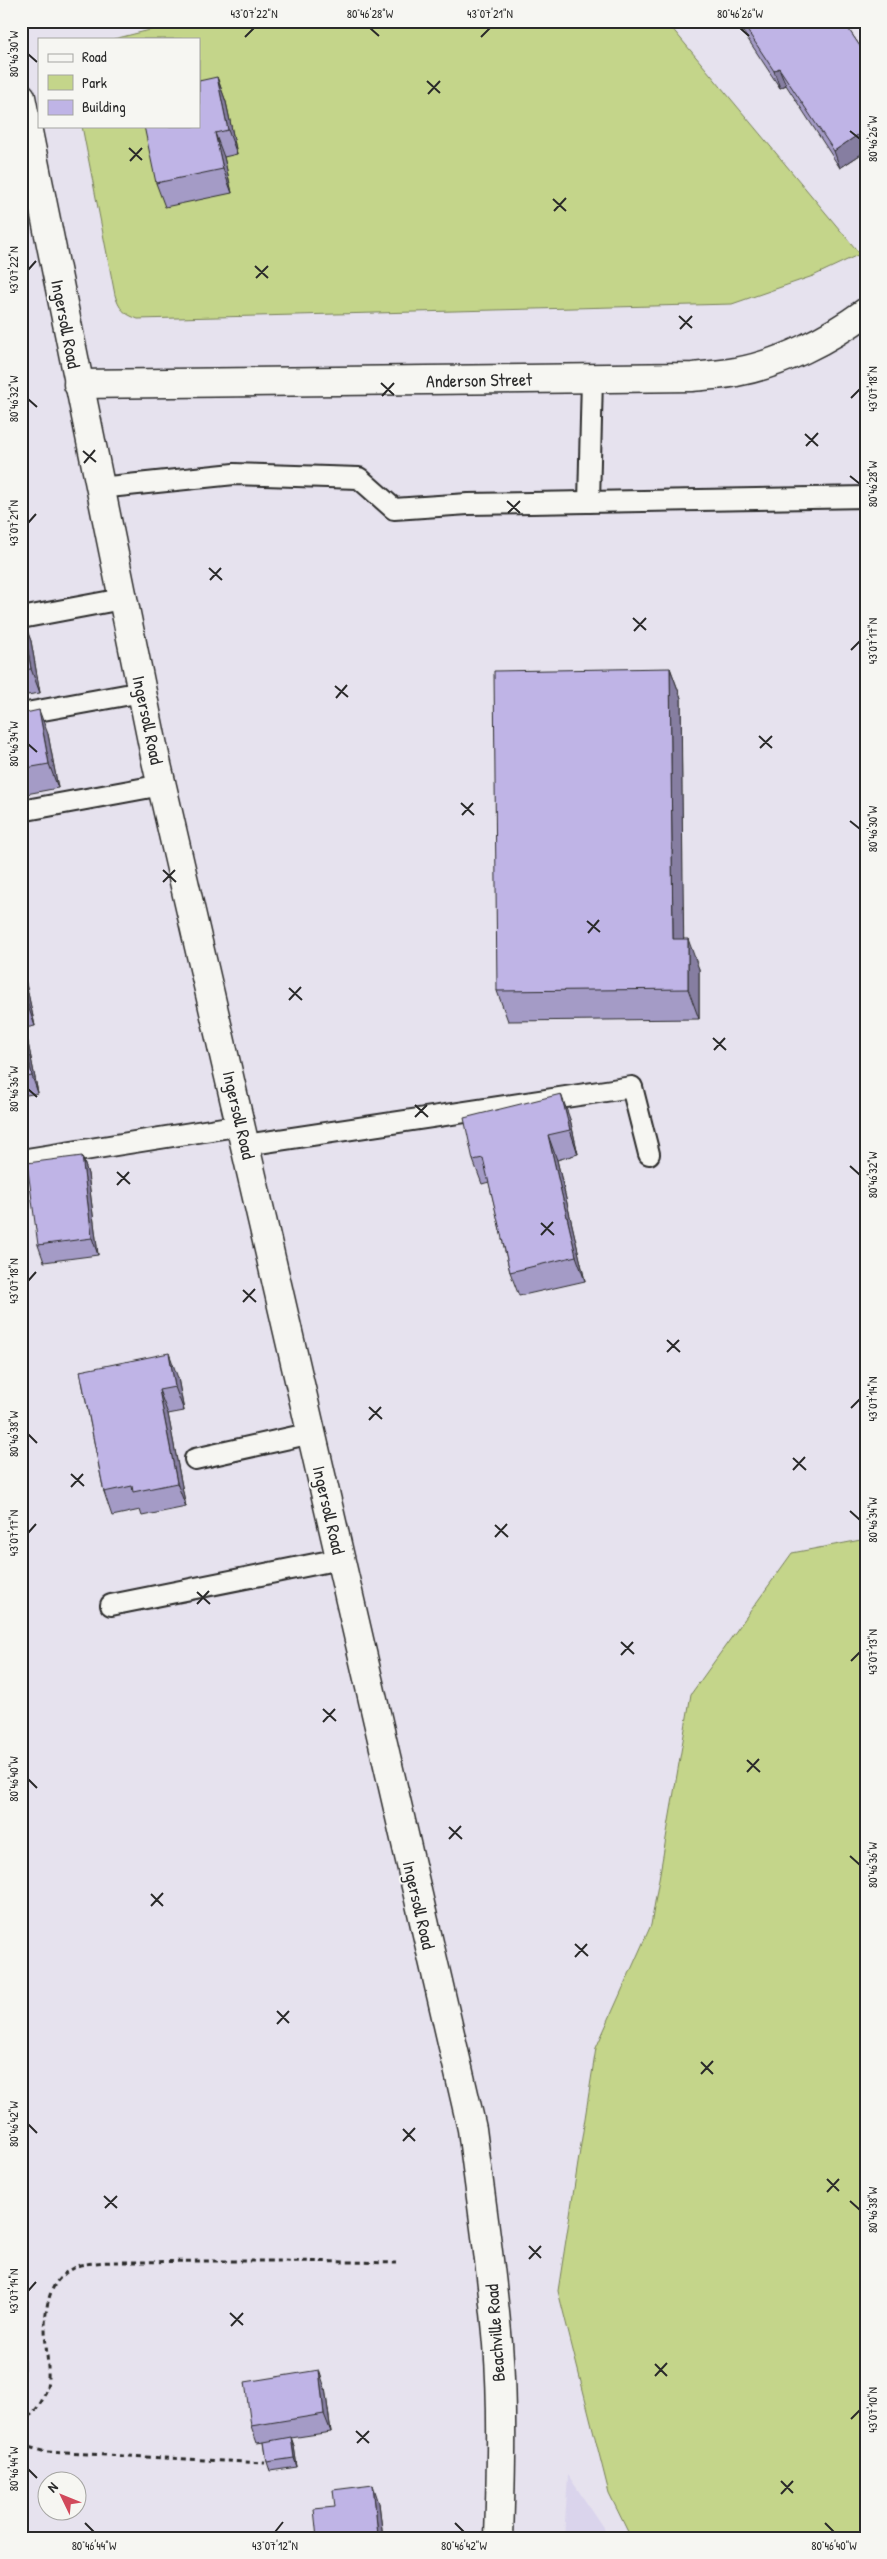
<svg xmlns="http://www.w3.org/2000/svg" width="887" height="2559" font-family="'Patrick Hand',sans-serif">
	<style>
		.built { fill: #dad4ec }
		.green { fill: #c4d58a; stroke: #78805a }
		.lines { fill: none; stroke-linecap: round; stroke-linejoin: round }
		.lane-casing { stroke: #2b2b2b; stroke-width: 24 }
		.street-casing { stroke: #2b2b2b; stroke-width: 31 }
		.secondary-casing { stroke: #2b2b2b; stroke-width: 31 }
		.path { stroke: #2b2b2b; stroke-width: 3; stroke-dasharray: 5 4; stroke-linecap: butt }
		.lane { stroke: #f6f6f2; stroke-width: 20 }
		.street { stroke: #f6f6f2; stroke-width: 28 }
		.secondary { stroke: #f6f6f2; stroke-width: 28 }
		.wall { fill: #a49bc6; stroke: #2b2b2b }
		.shaded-wall { fill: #867ea1; stroke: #2b2b2b }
		.building { fill: #bfb4e6; stroke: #2b2b2b }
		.ticks { fill: none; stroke: #2b2b2b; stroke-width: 2 }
		.labels { text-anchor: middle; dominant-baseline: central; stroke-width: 4; stroke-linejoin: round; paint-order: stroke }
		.street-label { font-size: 18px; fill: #2b2b2b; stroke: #f6f6f2 }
		.neatline { fill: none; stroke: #2b2b2b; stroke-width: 2 }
		.ticks-label { font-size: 12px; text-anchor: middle; fill: #2b2b2b }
	</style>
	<rect width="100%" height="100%" fill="#e6e2ee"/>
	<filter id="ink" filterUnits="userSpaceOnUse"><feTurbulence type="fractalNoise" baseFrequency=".02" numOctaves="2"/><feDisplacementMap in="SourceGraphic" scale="10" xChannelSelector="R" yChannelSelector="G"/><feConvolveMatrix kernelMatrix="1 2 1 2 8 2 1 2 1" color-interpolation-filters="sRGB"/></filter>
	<g filter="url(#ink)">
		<!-- built -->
		<polygon class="built" points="568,2475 610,2538 564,2538"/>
		<!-- green -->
		<g class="green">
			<path d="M186 21H666L860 254 813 276 732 304 138 319C124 314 119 309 115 295L82 126H199V39H114Z"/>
			<polygon points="866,1539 866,2538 631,2538 609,2493 558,2291 596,2048 651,1925 691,1694 792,1553"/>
		</g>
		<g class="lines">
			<defs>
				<g id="lane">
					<polyline points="99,488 234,474 359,478 394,509 468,504 866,497"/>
					<polyline points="589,502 592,378"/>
					<polyline points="21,618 122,599"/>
					<polyline points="21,714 142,692"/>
					<polyline points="21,811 162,785"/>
					<polyline points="246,1145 632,1087 649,1154"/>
					<polyline points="21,1160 242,1125"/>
					<polyline points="195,1459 312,1433"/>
					<polyline points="111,1605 340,1559"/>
				</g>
				<path id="street" d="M78 384 693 377C707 375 722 375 736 372 781 364 829 339 866 312"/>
				<path id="secondary" d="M21 97 155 756 472 2129C481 2201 492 2272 498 2344 503 2408 501 2474 499 2538"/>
			</defs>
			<!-- lane casing -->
			<use href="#lane" class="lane-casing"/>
			<!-- street casing -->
			<use href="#street" class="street-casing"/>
			<!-- secondary casing -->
			<use href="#secondary" class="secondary-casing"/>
			<!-- path -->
			<g class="path">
				<path d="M21 2423C66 2391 40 2356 46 2313 49 2292 55 2277 75 2267 86 2261 128 2262 142 2262 227 2260 311 2261 396 2263"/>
				<polyline points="21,2445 46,2452 265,2463"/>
			</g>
			<!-- lane -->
			<use href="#lane" class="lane"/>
			<!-- street -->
			<use href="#street" class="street"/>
			<!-- secondary -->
			<use href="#secondary" class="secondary"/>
		</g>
		<!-- wall -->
		<g class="wall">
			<polygon points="736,21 843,21 866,55 866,151 840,168 786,85 780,88"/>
			<polygon points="217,77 226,102 237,154 224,157 232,193 165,207 156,183"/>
			<polygon points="21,616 31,641 40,693 21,696"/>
			<polygon points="670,668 681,698 683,939 699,969 699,1019 508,1021 497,991"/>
			<polygon points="21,714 48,734 58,788 21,795"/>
			<polygon points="21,969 25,979 35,1026 25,1028 38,1093 21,1096"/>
			<polygon points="570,1119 578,1154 557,1160 585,1281 519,1296 510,1272 489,1182 482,1184 473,1160"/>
			<polygon points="82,1156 88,1174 98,1255 44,1262 38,1245"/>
			<polygon points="80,1371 178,1378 184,1411 168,1414 186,1507 142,1516 140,1510 112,1516 104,1492"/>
			<polygon points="325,2388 331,2432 291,2438 294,2446 297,2467 270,2471 267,2462 264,2442 257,2443 251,2426"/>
			<polygon points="379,2503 383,2538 317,2538 335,2507"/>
		</g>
		<!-- shaded-wall -->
		<g class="shaded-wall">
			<polygon points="779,68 786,85 780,88 774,71"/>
			<polygon points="217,77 226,102 237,154 228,130"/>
			<polygon points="862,132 866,142 866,151 840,168 834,151"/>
			<polygon points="215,133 224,157 232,193 223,169"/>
			<polygon points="22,616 31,641 40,693 31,669"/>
			<polygon points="670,668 681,698 684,969 673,939"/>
			<polygon points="39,710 48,734 58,788 49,764"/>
			<polygon points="688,939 699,969 699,1019 688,989"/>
			<polygon points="21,969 25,979 35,1026 29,1009 21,974"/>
			<polygon points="21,1017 25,1028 38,1093 32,1076 21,1022"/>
			<polygon points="561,1094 570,1119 578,1154 570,1130"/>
			<polygon points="548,1135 557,1160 585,1281 576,1256"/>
			<polygon points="82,1156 88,1174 98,1255 92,1238"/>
			<polygon points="169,1353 178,1378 184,1411 175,1387"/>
			<polygon points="159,1390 168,1414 186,1507 177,1483"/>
			<polygon points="21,2252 23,2256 24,2396 21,2390"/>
			<polygon points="319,2370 325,2388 331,2432 324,2414"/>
			<polygon points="291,2437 294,2446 297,2467 294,2458"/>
			<polygon points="373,2485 379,2503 383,2538 379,2538 378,2535"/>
		</g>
		<!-- building -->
		<g class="building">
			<polygon points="741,21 843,21 866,55 866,138 862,132 834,151 779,68 774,71"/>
			<polygon points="217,77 228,130 215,133 223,169 156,183 144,126 199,126 199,81"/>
			<polygon points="21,616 22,616 31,669 21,670"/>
			<polygon points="670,668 673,939 688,939 688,989 497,991 494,671"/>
			<polygon points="39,710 49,764 21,769 21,714"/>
			<polygon points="21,974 29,1009 21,1011"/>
			<polygon points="21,1022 32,1076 21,1078"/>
			<polygon points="561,1094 570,1130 548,1135 576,1256 510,1272 483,1158 473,1160 464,1118"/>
			<polygon points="82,1156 92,1238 38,1245 27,1163"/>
			<polygon points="169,1353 175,1387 159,1390 177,1483 133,1492 132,1486 104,1492 80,1371"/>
			<polygon points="319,2370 324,2414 251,2426 245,2382"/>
			<polygon points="291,2437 294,2458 267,2462 264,2442"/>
			<polygon points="373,2485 378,2535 355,2538 317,2538 314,2509 335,2507 333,2490"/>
		</g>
	</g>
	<!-- ticks -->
	<path class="ticks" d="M370 28 379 36M740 28 749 36M245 37 254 28M481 37 490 28M28 54 37 62M427 81 440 93M428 94 440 81M850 131 860 139M129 148 142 160M130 161 142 148M553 199 566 211M554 211 566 198M255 266 268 278M28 270 36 261M256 278 268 266M679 316 692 328M680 329 692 316M381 383 394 395M382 396 394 383M851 398 860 389M28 399 37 407M805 434 818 446M806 446 818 433M83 451 96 462M84 463 95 450M850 476 860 484M507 501 520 513M508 513 520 501M28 523 36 514M209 568 222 580M210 580 221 568M633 618 646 630M634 631 646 618M851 650 860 641M335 686 348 697M336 698 347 685M759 736 772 748M28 744 37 752M760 748 772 736M461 803 474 815M462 815 473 803M850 821 860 829M163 870 176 882M163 882 175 870M587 921 600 932M588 933 599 920M289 988 302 1000M289 1000 301 987M713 1038 726 1050M714 1050 725 1038M28 1089 37 1097M415 1105 428 1117M415 1117 427 1105M850 1166 860 1175M117 1172 130 1184M117 1185 129 1172M541 1223 554 1235M541 1235 553 1222M28 1281 36 1272M243 1290 256 1302M243 1302 255 1289M667 1340 680 1352M667 1352 679 1340M369 1407 382 1419M851 1408 860 1399M369 1420 381 1407M28 1434 37 1443M793 1458 806 1470M793 1470 805 1457M71 1474 84 1486M71 1487 83 1474M850 1511 860 1520M495 1525 508 1537M28 1533 36 1524M495 1537 507 1524M197 1592 210 1604M197 1604 209 1591M621 1642 634 1654M621 1655 633 1642M851 1661 860 1652M323 1709 336 1721M323 1722 335 1709M747 1760 760 1772M747 1772 759 1759M28 1779 37 1788M449 1827 462 1839M449 1839 461 1826M850 1856 860 1865M151 1894 163 1906M151 1906 163 1893M575 1944 588 1956M575 1957 587 1944M277 2011 289 2023M277 2024 289 2011M701 2062 713 2074M701 2074 713 2061M28 2124 37 2133M403 2129 415 2141M403 2141 415 2128M827 2179 839 2191M827 2192 839 2179M104 2196 117 2208M850 2201 860 2210M105 2208 117 2196M529 2246 541 2258M529 2259 541 2246M28 2291 36 2282M230 2313 243 2325M231 2326 243 2313M655 2364 667 2376M655 2376 667 2363M851 2419 860 2410M356 2431 369 2443M357 2443 369 2431M28 2469 37 2478M781 2481 793 2493M781 2494 793 2481M85 2523 94 2532M455 2523 464 2532M825 2523 834 2532M275 2532 283 2522"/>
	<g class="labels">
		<!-- street labels -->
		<g class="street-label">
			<text transform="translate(66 324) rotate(79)">Ingersoll Road</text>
			<text transform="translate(479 380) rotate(-1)">Anderson Street</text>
			<text transform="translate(148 720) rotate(78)">Ingersoll Road</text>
			<text transform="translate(239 1115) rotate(77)">Ingersoll Road</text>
			<text transform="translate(329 1510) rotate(77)">Ingersoll Road</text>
			<text transform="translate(419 1905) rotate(77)">Ingersoll Road</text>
			<text transform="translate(495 2333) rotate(-94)">Beachville Road</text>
		</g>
	</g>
	<!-- margin -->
	<rect width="887" height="2559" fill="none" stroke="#f6f6f2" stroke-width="55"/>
	<!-- legend -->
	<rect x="38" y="38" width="162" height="90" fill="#f6f6f2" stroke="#a5a5a2"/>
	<rect x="48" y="54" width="25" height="8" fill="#f6f6f2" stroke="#a5a5a2"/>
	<text x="82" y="62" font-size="15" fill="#2b2b2b">Road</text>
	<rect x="48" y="75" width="25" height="15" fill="#c4d58a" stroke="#a5a5a2"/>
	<text x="82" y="88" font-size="15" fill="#2b2b2b">Park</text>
	<rect x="48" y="100" width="25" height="15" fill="#bfb4e6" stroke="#a5a5a2"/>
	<text x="82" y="112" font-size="15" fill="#2b2b2b">Building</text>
	<!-- north arrow -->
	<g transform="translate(62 2496) rotate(313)"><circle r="24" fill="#f6f6f2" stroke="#a5a5a2"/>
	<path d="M0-4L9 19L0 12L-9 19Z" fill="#d1495b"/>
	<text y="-8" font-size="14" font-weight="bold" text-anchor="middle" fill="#2b2b2b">N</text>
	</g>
	<rect x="28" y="28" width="832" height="2504" class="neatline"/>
	<g class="ticks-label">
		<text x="254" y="18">43°07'22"N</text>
		<text x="370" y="18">80°46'28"W</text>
		<text x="490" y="18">43°07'21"N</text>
		<text x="740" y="18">80°46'26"W</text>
		<text transform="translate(14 54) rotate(-90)" y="4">80°46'30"W</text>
		<text transform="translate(873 139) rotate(-90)" y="4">80°46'26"W</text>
		<text transform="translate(14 270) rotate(-90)" y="4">43°07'22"N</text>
		<text transform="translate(873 389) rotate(-90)" y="4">43°07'18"N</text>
		<text transform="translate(14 399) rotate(-90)" y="4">80°46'32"W</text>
		<text transform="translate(873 484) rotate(-90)" y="4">80°46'28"W</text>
		<text transform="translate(14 523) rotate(-90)" y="4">43°07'21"N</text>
		<text transform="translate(873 641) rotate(-90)" y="4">43°07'17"N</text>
		<text transform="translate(14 744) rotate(-90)" y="4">80°46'34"W</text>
		<text transform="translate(873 829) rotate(-90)" y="4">80°46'30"W</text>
		<text transform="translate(14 1089) rotate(-90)" y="4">80°46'36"W</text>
		<text transform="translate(873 1175) rotate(-90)" y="4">80°46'32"W</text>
		<text transform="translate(14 1281) rotate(-90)" y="4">43°07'18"N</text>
		<text transform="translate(873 1399) rotate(-90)" y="4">43°07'14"N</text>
		<text transform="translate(14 1434) rotate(-90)" y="4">80°46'38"W</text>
		<text transform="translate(873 1520) rotate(-90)" y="4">80°46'34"W</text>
		<text transform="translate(14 1533) rotate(-90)" y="4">43°07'17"N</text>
		<text transform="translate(873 1652) rotate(-90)" y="4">43°07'13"N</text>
		<text transform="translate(14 1779) rotate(-90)" y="4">80°46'40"W</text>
		<text transform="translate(873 1865) rotate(-90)" y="4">80°46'36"W</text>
		<text transform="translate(14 2124) rotate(-90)" y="4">80°46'42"W</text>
		<text transform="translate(873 2210) rotate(-90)" y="4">80°46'38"W</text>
		<text transform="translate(14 2291) rotate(-90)" y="4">43°07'14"N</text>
		<text transform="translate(873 2410) rotate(-90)" y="4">43°07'10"N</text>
		<text transform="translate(14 2469) rotate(-90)" y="4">80°46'44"W</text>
		<text x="94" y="2550">80°46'44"W</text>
		<text x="275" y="2550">43°07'12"N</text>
		<text x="464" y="2550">80°46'42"W</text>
		<text x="834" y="2550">80°46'40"W</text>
	</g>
</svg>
